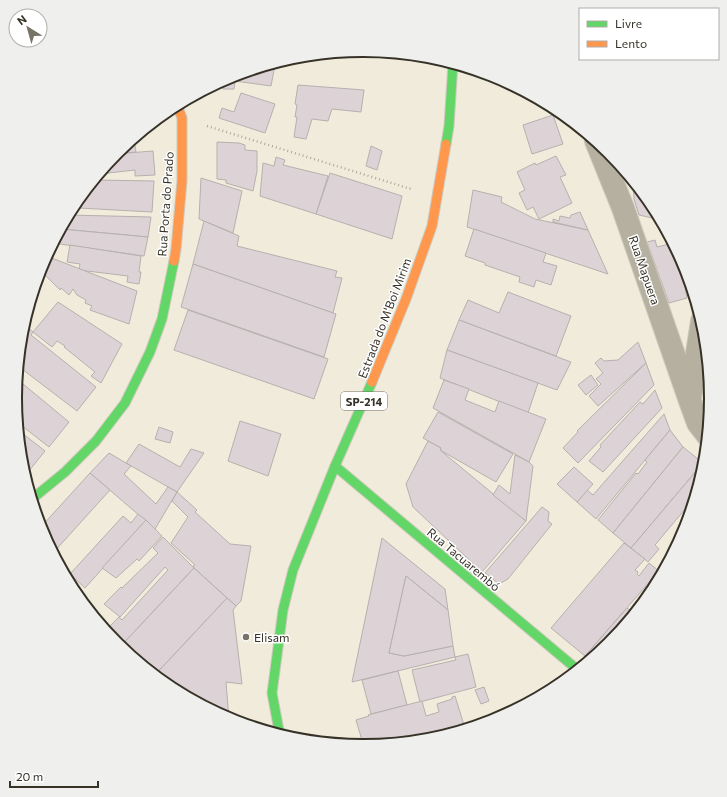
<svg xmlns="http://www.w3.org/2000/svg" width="727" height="797" font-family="Commissioner,sans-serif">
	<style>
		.building { fill: #ddd3d6; stroke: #b6b0ae }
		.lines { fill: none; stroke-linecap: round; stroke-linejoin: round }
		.street-casing { stroke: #cdc9bc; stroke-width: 24 }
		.fast-casing { stroke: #cdc9bc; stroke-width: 11 }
		.slow-casing { stroke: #cdc9bc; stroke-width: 11 }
		.path { stroke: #aeaa9c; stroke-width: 2.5; stroke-dasharray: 1 3; stroke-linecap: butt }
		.street { stroke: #b6b0a0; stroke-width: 22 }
		.fast { stroke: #63d668; stroke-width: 9 }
		.slow { stroke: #ff974d; stroke-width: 9 }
		.poi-dot { fill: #777366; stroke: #fff; stroke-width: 1.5 }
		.labels { text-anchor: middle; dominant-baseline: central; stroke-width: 3; stroke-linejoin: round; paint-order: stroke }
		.shield { fill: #fff; stroke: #727068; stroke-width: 1 }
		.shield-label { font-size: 11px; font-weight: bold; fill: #363227 }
		.street-label { font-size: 12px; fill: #363227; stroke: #fff }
		.poi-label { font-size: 12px; fill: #363227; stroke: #fff; text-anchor: start }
		.rim { fill: none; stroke: #363227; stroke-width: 2 }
	</style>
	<rect width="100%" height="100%" fill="#f0ebdb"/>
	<!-- building -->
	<g class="building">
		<polygon points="271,64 275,65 271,86 235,81 234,89 223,89 223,84 217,84 230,76"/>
		<polygon points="298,85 364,90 361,112 332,109 328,121 312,119 306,139 294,137 297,117 295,117 297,105 295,104"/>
		<polygon points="241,93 275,104 265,133 219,118 222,108 234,112"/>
		<polygon points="553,115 563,144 532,154 523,125"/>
		<polygon points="150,125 150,130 142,131"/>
		<polygon points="134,138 136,152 115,154 117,152"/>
		<polygon points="217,142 239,143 245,145 245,150 257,151 257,171 253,191 226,183 226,180 217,179"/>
		<polygon points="371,146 382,151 377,170 366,166"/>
		<polygon points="153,151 155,175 135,176 135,170 99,174 115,154"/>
		<polygon points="556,156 566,175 560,177 572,203 539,219 533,207 527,210 519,193 525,190 517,172 535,163 536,165"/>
		<polygon points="276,157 285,160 283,165 328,176 316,214 260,196 263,163 274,166"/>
		<polygon points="330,173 402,196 392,239 316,214"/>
		<polygon points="201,178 242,191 233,233 199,219"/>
		<polygon points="94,180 154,181 152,212 79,208 79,198"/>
		<polygon points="633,182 635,182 653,205 661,220 639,215 634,199"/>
		<polygon points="473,190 502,197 501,202 535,219 588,230 608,274 467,227"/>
		<polygon points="580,212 588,230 553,222 553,219 559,221 560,216 570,218 571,215"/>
		<polygon points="68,215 151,217 148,237 61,229"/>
		<polygon points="204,221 239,236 237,246 337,271 335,277 342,278 333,313 193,264"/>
		<polygon points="61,229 148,237 144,256 53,243"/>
		<polygon points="474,229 546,253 543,262 557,266 551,285 536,280 534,287 519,282 520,277 485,265 485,263 465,256"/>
		<polygon points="655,240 657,247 673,243 685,265 685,267 681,268 683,277 687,298 669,303 647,242"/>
		<polygon points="70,245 141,256 139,272 141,272 139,284 127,282 128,276 79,270 80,264 67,262"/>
		<polygon points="49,257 137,291 129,324 90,310 92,306 85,303 86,300 77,295 73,289 69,295 61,288 60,290 40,270 41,266"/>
		<polygon points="193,264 336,314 324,357 181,307"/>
		<polygon points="508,292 571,316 556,356 459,320 468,300 499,313"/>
		<polygon points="58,302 122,344 101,383 91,376 95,372 64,347 65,346 57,341 52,347 33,332"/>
		<polygon points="188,310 328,359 314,399 174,350"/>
		<polygon points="459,320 571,362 557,390 447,350"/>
		<polygon points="24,324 33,332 31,335 96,387 77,411 18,366 22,330"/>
		<polygon points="638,342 646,363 598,406 589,396 601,384 596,379 603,373 595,363 601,358 604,361 618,360"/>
		<polygon points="447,350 538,383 528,413 440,378"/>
		<polygon points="646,363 654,385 578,463 563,448 578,432 577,431"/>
		<polygon points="591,375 598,385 586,395 578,385"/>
		<polygon points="17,379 69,422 49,447 17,422 15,398"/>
		<polygon points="444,380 469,389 465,400 495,412 499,401 546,419 529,462 433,408"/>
		<polygon points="655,390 662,408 603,472 589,461 601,447 600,445 640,402 643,404"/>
		<polygon points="438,412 513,454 496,482 440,450 441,448 423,438"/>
		<polygon points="664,414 670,430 596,519 577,502 587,490 593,495"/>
		<polygon points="240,421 281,434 268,476 228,461"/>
		<polygon points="159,427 173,432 170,443 155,439"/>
		<polygon points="18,430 45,451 28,472 22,466"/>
		<polygon points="670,430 683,447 613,533 598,520 636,473 638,474 647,462 645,460"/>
		<polygon points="428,441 441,448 440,450 526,521 482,572 413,507 406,484"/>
		<polygon points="139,444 180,467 191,449 204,453 177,492 126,463"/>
		<polygon points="683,447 703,463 631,548 613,533"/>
		<polygon points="109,453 131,466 124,474 156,504 168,487 177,492 155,529 90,473"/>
		<polygon points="515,455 529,462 533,466 526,521 493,495 499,485 510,494"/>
		<polygon points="703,463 705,464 705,467 696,496 655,545 659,549 648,562 631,548"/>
		<polygon points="574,467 593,484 577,502 557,484"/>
		<polygon points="90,473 110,490 53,553 40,528"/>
		<polygon points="177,492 197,510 195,512 230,544 251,546 241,601 236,606 194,568 193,566 195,565 171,543 188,517 172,501"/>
		<polygon points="542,507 549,512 548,521 552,524 508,579 499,584 485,573"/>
		<polygon points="138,514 146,520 85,588 70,574 123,516 131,523"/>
		<polygon points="146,520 162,536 139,561 137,559 116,578 102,568"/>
		<polygon points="687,528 685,532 683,537 681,535"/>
		<polygon points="163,537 194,568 120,647 105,631 119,617 122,620 168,570 165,567 120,617 104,604 121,587 122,588 158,553 153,548"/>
		<polygon points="382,538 445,589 448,610 406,576 389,653 404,656 453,646 455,657 352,682"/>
		<polygon points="624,543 645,559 635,570 638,572 637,574 639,576 649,563 659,571 585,656 551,628"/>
		<polygon points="194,568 227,598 154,676 120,647"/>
		<polygon points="660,572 663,574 653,592 639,610 633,605"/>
		<polygon points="406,576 448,610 453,646 404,656 389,653"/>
		<polygon points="227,598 236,606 233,610 242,684 226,682 229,720 170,688 154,676"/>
		<polygon points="627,608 635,614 610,645 591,661 585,656"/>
		<polygon points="468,654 476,687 420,702 412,670 456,660 455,657"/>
		<polygon points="398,671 407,705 371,714 362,680"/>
		<polygon points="484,687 489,701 481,704 475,690"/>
		<polygon points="455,696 464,725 399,744 364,747 356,720 369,716 368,715 422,701 426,716 439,712 437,704 452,699 452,697"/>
		<polygon points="482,723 483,725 441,737 441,735 455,730 455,732"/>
	</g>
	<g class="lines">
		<defs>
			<g id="street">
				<polyline points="596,141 623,208 690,401 698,423 708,436"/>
				<polyline points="690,398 702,321"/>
			</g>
			<g id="fast">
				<polyline points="446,144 449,126 453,63"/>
				<polyline points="335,466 579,671"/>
				<polyline points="32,499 65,472 96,441 125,403 150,352 162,319 174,261"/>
				<polyline points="280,736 272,693 283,610 293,570 335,466 372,382"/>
			</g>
			<g id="slow">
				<polyline points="174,261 176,249 182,181 182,118 177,105"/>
				<polyline points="372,382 406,299 432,226 446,144"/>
			</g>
		</defs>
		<!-- street casing -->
		<use href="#street" class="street-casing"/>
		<!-- fast casing -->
		<use href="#fast" class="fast-casing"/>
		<!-- slow casing -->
		<use href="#slow" class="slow-casing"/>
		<!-- path -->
		<polyline class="path" points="207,126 411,189"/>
		<!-- street -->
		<use href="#street" class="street"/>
		<!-- fast -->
		<use href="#fast" class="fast"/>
		<!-- slow -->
		<use href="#slow" class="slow"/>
	</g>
	<!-- markers -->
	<circle class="poi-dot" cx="246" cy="637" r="4"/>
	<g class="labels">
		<!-- shield labels -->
		<rect class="shield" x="341" y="392" width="46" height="18" rx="3"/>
		<g class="shield-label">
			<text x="364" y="401">SP-214</text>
		</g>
		<!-- street labels -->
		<g class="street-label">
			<text transform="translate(165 204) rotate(-86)">Rua Porta do Prado</text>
			<text transform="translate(645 270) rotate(71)">Rua Mapuera</text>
			<text transform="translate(384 318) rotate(-69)">Estrada do M'Boi Mirim</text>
			<text transform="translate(464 559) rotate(40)">Rua Tacuarembó</text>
		</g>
		<!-- poi labels -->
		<g class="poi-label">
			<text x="254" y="637">Elisam</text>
		</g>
	</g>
	<!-- crop -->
	<path d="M0 0H727V797H0ZM22 398a341 341 0 1 1 682 0a341 341 0 1 1-682 0Z" fill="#efefee" fill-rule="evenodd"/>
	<path class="rim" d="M22 398a341 341 0 1 1 682 0a341 341 0 1 1-682 0Z"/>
	<!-- legend -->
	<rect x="579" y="8" width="140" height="52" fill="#ffffff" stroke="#afada9"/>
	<rect x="587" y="21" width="20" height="6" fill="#63d668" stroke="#afada9"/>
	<text x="615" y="28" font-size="12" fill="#363227">Livre</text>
	<rect x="587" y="41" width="20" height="6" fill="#ff974d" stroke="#afada9"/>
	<text x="615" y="48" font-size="12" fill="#363227">Lento</text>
	<!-- north arrow -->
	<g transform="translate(28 28) rotate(323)"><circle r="19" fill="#ffffff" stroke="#afada9"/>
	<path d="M0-3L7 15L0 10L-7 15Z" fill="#777366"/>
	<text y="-6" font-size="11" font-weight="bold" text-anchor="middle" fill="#363227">N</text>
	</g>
	<!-- scale -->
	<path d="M10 781v6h88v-6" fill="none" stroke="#363227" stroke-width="2"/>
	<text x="16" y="781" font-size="12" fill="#363227" stroke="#ffffff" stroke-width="3" paint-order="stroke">20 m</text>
</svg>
